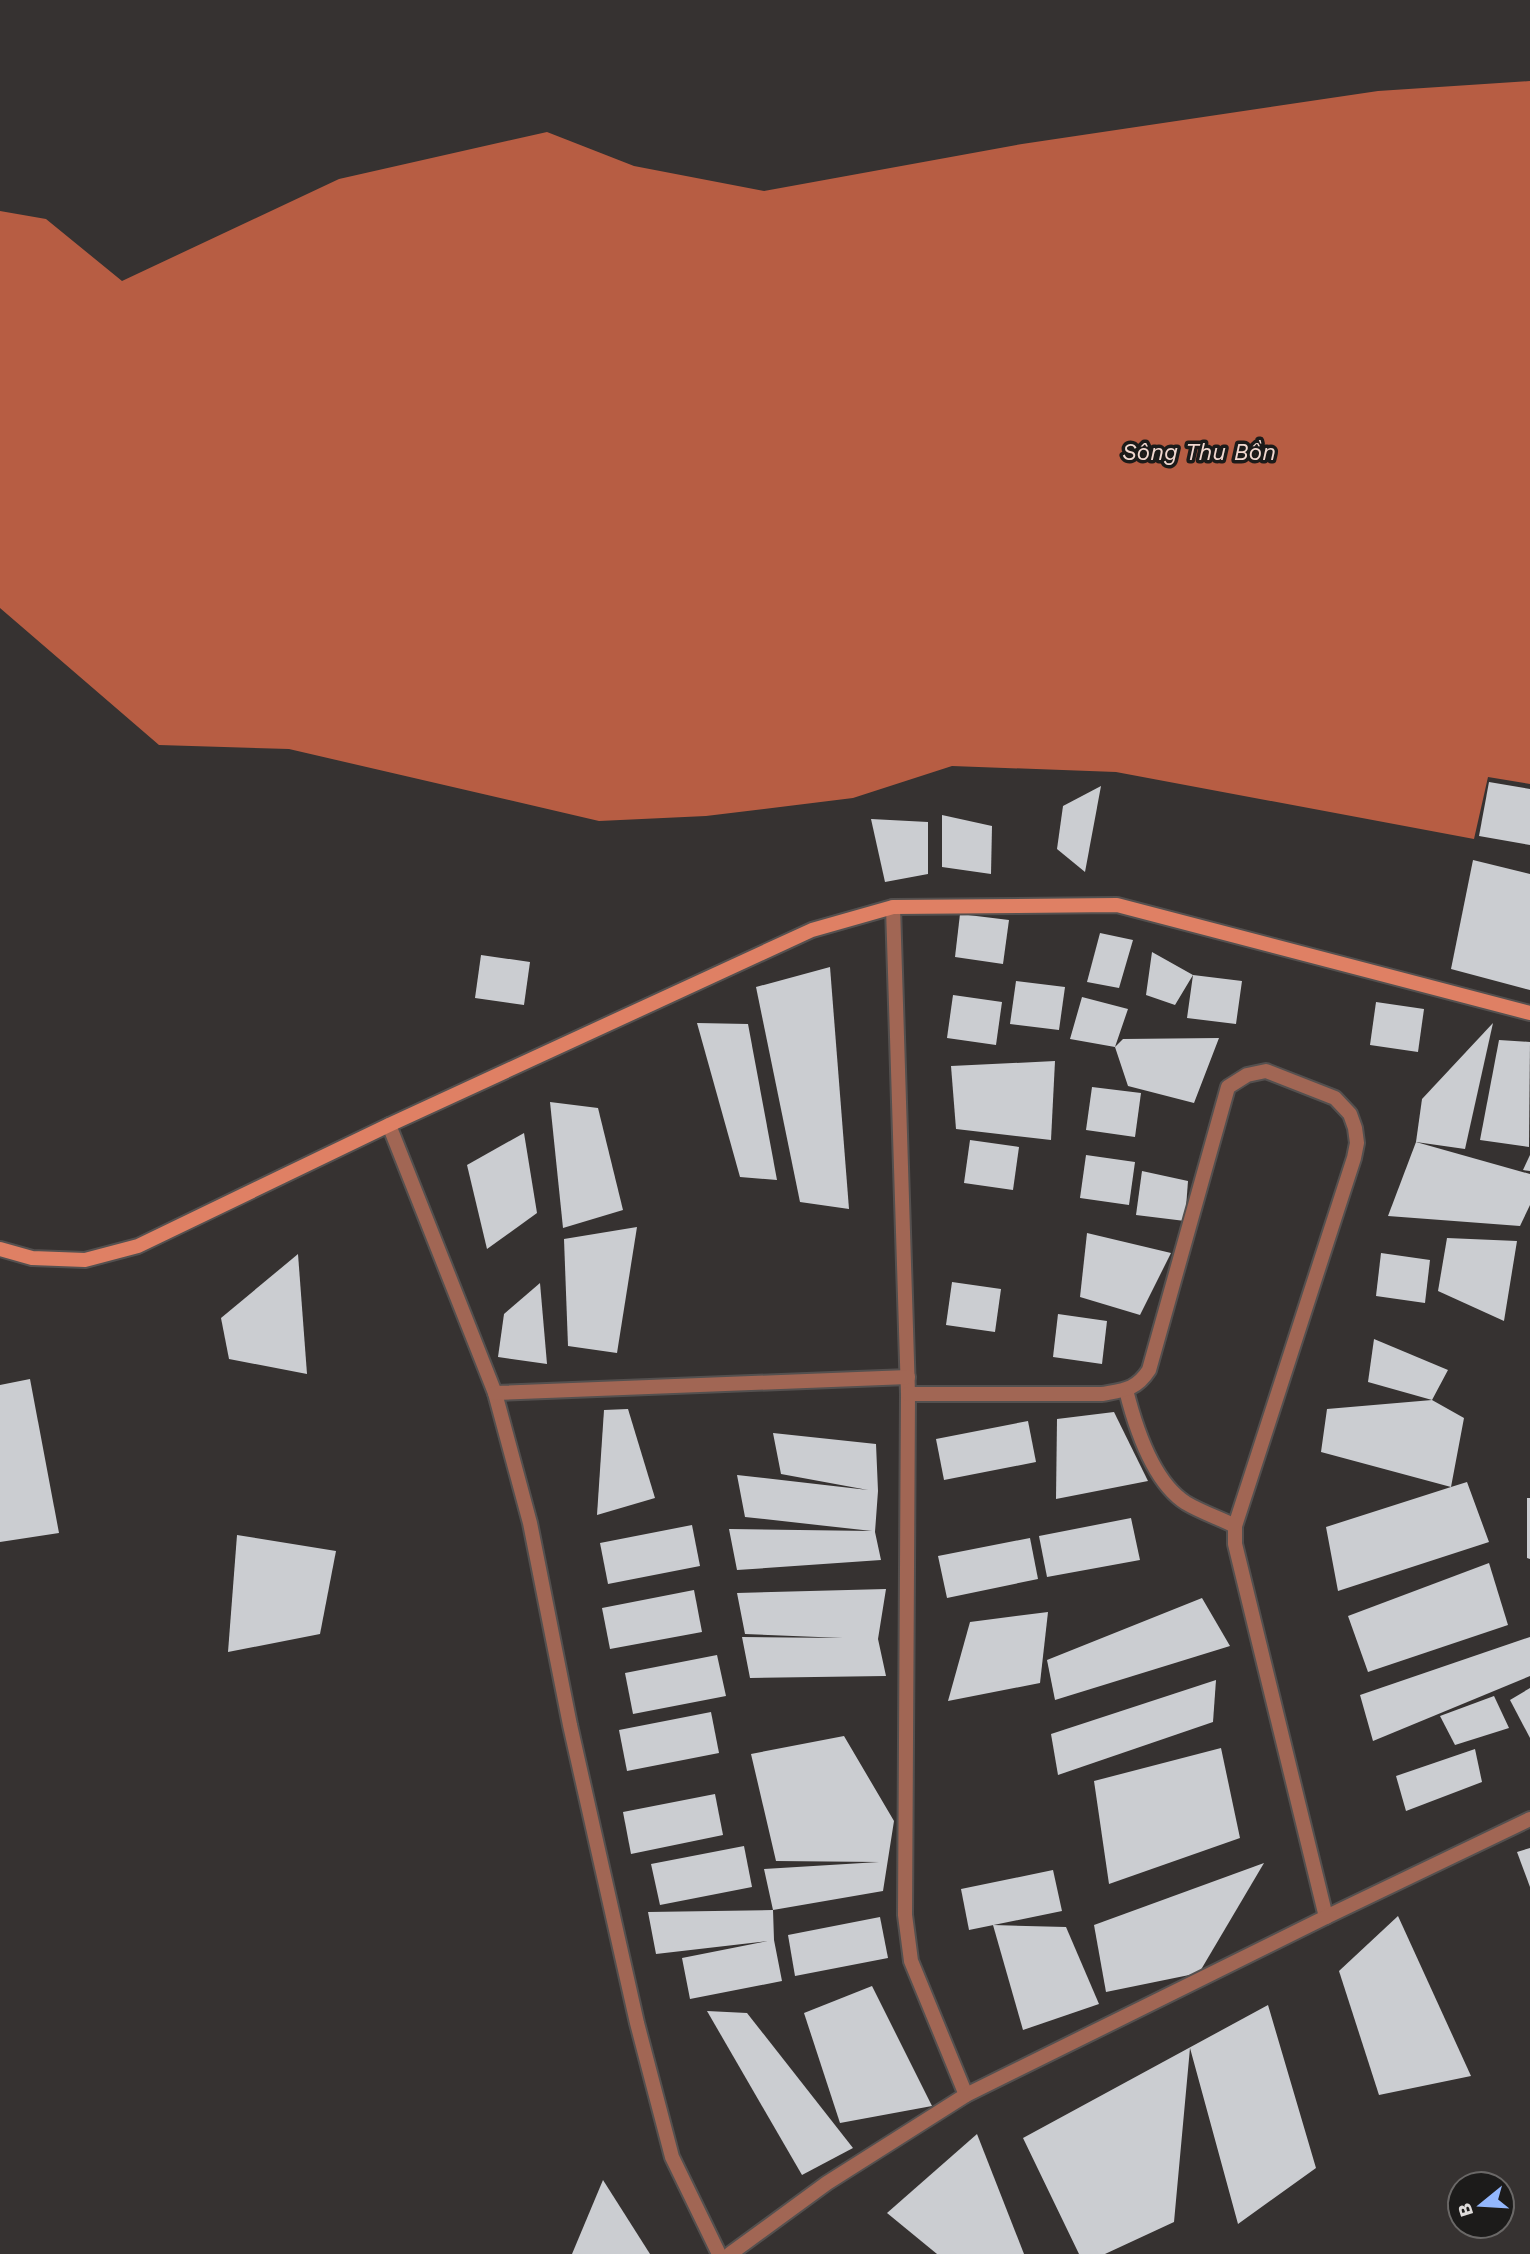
<svg xmlns="http://www.w3.org/2000/svg" width="1530" height="2254" font-family="'Work Sans',sans-serif">
	<style>
		.water { fill: #b75d43 }
		.building { fill: #cbcdd1 }
		.lines { fill: none; stroke-linecap: round; stroke-linejoin: round }
		.street-casing { stroke: #54504f; stroke-width: 18 }
		.secondary-casing { stroke: #54504f; stroke-width: 18 }
		.street { stroke: #a16654; stroke-width: 14 }
		.secondary { stroke: #df8064; stroke-width: 14 }
		.labels { text-anchor: middle; dominant-baseline: central; stroke-width: 7; stroke-linejoin: round; paint-order: stroke }
		.water-label { font-size: 23px; font-style: italic; fill: #f2d9d1; stroke: #1c1b1a }
	</style>
	<rect width="100%" height="100%" fill="#363231"/>
	<!-- water -->
	<polygon class="water" points="1530,81 1530,784 1488,777 1474,839 1116,772 952,766 853,798 706,816 599,821 289,749 159,745 0,608 0,211 46,219 122,281 339,179 547,132 634,166 764,191 1022,144 1378,91"/>
	<!-- building -->
	<g class="building">
		<polygon points="1489,782 1530,789 1530,845 1479,836"/>
		<polygon points="1101,786 1085,872 1057,849 1063,806"/>
		<polygon points="942,815 992,826 991,874 942,867"/>
		<polygon points="871,819 928,822 928,874 885,882"/>
		<polygon points="1473,860 1530,874 1530,990 1451,969"/>
		<polygon points="960,914 1009,920 1003,964 955,957"/>
		<polygon points="1100,933 1133,940 1119,988 1087,982"/>
		<polygon points="1152,952 1193,975 1242,981 1236,1024 1187,1018 1193,975 1175,1005 1146,995"/>
		<polygon points="481,955 530,962 524,1005 475,998"/>
		<polygon points="830,967 849,1209 800,1202 756,987"/>
		<polygon points="1016,981 1065,987 1059,1030 1010,1024"/>
		<polygon points="953,995 1002,1002 996,1045 947,1038"/>
		<polygon points="1082,997 1128,1009 1115,1047 1123,1039 1219,1038 1194,1103 1128,1086 1115,1047 1070,1039"/>
		<polygon points="1376,1002 1424,1009 1418,1052 1370,1045"/>
		<polygon points="697,1023 748,1024 777,1180 740,1177"/>
		<polygon points="1493,1023 1465,1149 1416,1142 1422,1099"/>
		<polygon points="1499,1040 1530,1042 1529,1147 1480,1140"/>
		<polygon points="1055,1061 1051,1140 956,1129 951,1066"/>
		<polygon points="1092,1087 1141,1093 1135,1137 1086,1130"/>
		<polygon points="550,1102 598,1108 623,1210 563,1228"/>
		<polygon points="524,1133 537,1213 487,1249 467,1165"/>
		<polygon points="970,1140 1019,1147 1013,1190 964,1183"/>
		<polygon points="1416,1142 1530,1174 1530,1205 1520,1226 1388,1216"/>
		<polygon points="1086,1155 1135,1162 1129,1205 1080,1198"/>
		<polygon points="1530,1155 1530,1171 1523,1170"/>
		<polygon points="1142,1171 1188,1181 1185,1221 1136,1215"/>
		<polygon points="637,1227 617,1353 568,1346 564,1239"/>
		<polygon points="1087,1233 1171,1253 1140,1315 1080,1297"/>
		<polygon points="1447,1238 1517,1241 1504,1321 1438,1291"/>
		<polygon points="1381,1253 1430,1260 1425,1303 1376,1296"/>
		<polygon points="298,1254 307,1374 229,1359 221,1318"/>
		<polygon points="952,1282 1001,1289 995,1332 946,1325"/>
		<polygon points="540,1283 547,1364 498,1357 504,1314"/>
		<polygon points="1058,1314 1107,1321 1102,1364 1053,1357"/>
		<polygon points="1374,1339 1448,1370 1432,1400 1368,1382"/>
		<polygon points="30,1379 59,1533 0,1542 0,1385"/>
		<polygon points="1432,1400 1464,1418 1451,1487 1467,1482 1489,1542 1338,1591 1326,1527 1451,1487 1321,1452 1327,1409"/>
		<polygon points="628,1409 655,1498 597,1515 604,1410"/>
		<polygon points="1114,1412 1148,1481 1056,1499 1057,1419"/>
		<polygon points="1028,1421 1036,1462 944,1480 936,1439"/>
		<polygon points="773,1433 876,1444 878,1491 875,1532 881,1560 737,1570 729,1529 872,1531 745,1517 737,1475 868,1490 781,1474"/>
		<polygon points="1527,1498 1530,1498 1530,1559 1527,1558"/>
		<polygon points="1131,1518 1140,1560 1047,1577 1039,1536"/>
		<polygon points="692,1525 700,1566 608,1584 600,1543"/>
		<polygon points="237,1535 336,1551 320,1634 228,1652"/>
		<polygon points="1030,1538 1038,1579 947,1598 938,1556"/>
		<polygon points="1489,1563 1508,1625 1368,1672 1348,1616"/>
		<polygon points="886,1589 878,1639 886,1676 750,1678 742,1637 843,1638 745,1634 737,1593"/>
		<polygon points="694,1590 702,1632 610,1649 602,1608"/>
		<polygon points="1202,1598 1230,1646 1055,1700 1047,1660"/>
		<polygon points="1048,1612 1040,1683 948,1701 970,1622"/>
		<polygon points="1530,1637 1530,1676 1373,1741 1360,1695"/>
		<polygon points="717,1655 726,1696 633,1714 625,1673"/>
		<polygon points="1216,1680 1213,1722 1058,1775 1051,1734"/>
		<polygon points="1530,1688 1530,1738 1510,1700"/>
		<polygon points="1494,1696 1509,1728 1455,1745 1440,1716"/>
		<polygon points="711,1712 719,1753 627,1771 619,1730"/>
		<polygon points="844,1736 894,1821 883,1891 773,1910 764,1869 879,1862 776,1861 751,1754"/>
		<polygon points="1221,1748 1240,1838 1109,1884 1094,1781"/>
		<polygon points="1475,1749 1482,1782 1406,1811 1396,1776"/>
		<polygon points="715,1794 723,1835 631,1854 623,1812"/>
		<polygon points="744,1846 752,1887 660,1905 651,1864"/>
		<polygon points="1530,1848 1530,1887 1517,1852"/>
		<polygon points="1264,1863 1199,1973 1106,1992 1094,1925"/>
		<polygon points="1053,1870 1062,1911 969,1930 961,1889"/>
		<polygon points="773,1910 774,1940 782,1981 690,1999 682,1958 768,1941 656,1954 648,1912"/>
		<polygon points="1398,1916 1471,2076 1379,2095 1339,1971"/>
		<polygon points="880,1917 888,1958 795,1976 788,1935"/>
		<polygon points="993,1925 1066,1927 1099,2004 1023,2030"/>
		<polygon points="872,1986 932,2106 840,2123 804,2013"/>
		<polygon points="1268,2005 1316,2168 1238,2224 1190,2048 1174,2222 1105,2254 1079,2254 1023,2138"/>
		<polygon points="707,2011 747,2013 853,2148 802,2175"/>
		<polygon points="977,2134 1024,2254 937,2254 887,2213"/>
		<polygon points="603,2180 650,2254 572,2254"/>
	</g>
	<g class="lines">
		<defs>
			<g id="street">
				<polyline points="893,907 908,1394 905,1915 911,1961 966,2095"/>
				<polyline points="389,1125 495,1393 530,1523 570,1725 637,2023 672,2157 719,2254"/>
				<path d="M1126 1390C1135 1426 1153 1482 1186 1503 1201 1512 1219 1518 1235 1526"/>
				<polyline points="495,1393 908,1377"/>
				<path d="M908 1394H1102C1124 1390 1136 1390 1149 1370L1228 1087 1247 1075 1266 1071 1335 1098 1350 1114 1355 1128 1357 1143 1354 1158 1235 1526V1544L1326 1917"/>
				<polyline points="730,2254 827,2183 966,2095 1326,1917 1530,1819"/>
			</g>
			<polyline id="secondary" points="0,1249 32,1258 85,1260 138,1246 389,1125 812,930 893,907 1117,905 1530,1013"/>
		</defs>
		<!-- street casing -->
		<use href="#street" class="street-casing"/>
		<!-- secondary casing -->
		<use href="#secondary" class="secondary-casing"/>
		<!-- street -->
		<use href="#street" class="street"/>
		<!-- secondary -->
		<use href="#secondary" class="secondary"/>
	</g>
	<g class="labels">
		<!-- water labels -->
		<g class="water-label">
			<text x="1199" y="452">Sông Thu Bồn</text>
		</g>
	</g>
	<!-- north arrow -->
	<g transform="translate(1481 2205) rotate(252)"><circle r="33" fill="#1c1b1a" stroke="#6a6867" stroke-width="2"/>
	<path d="M0-5L12 26L0 18L-12 26Z" fill="#93b7fd"/>
	<text y="-10" font-size="19" font-weight="bold" text-anchor="middle" fill="#dedbda">B</text>
	</g>
</svg>
